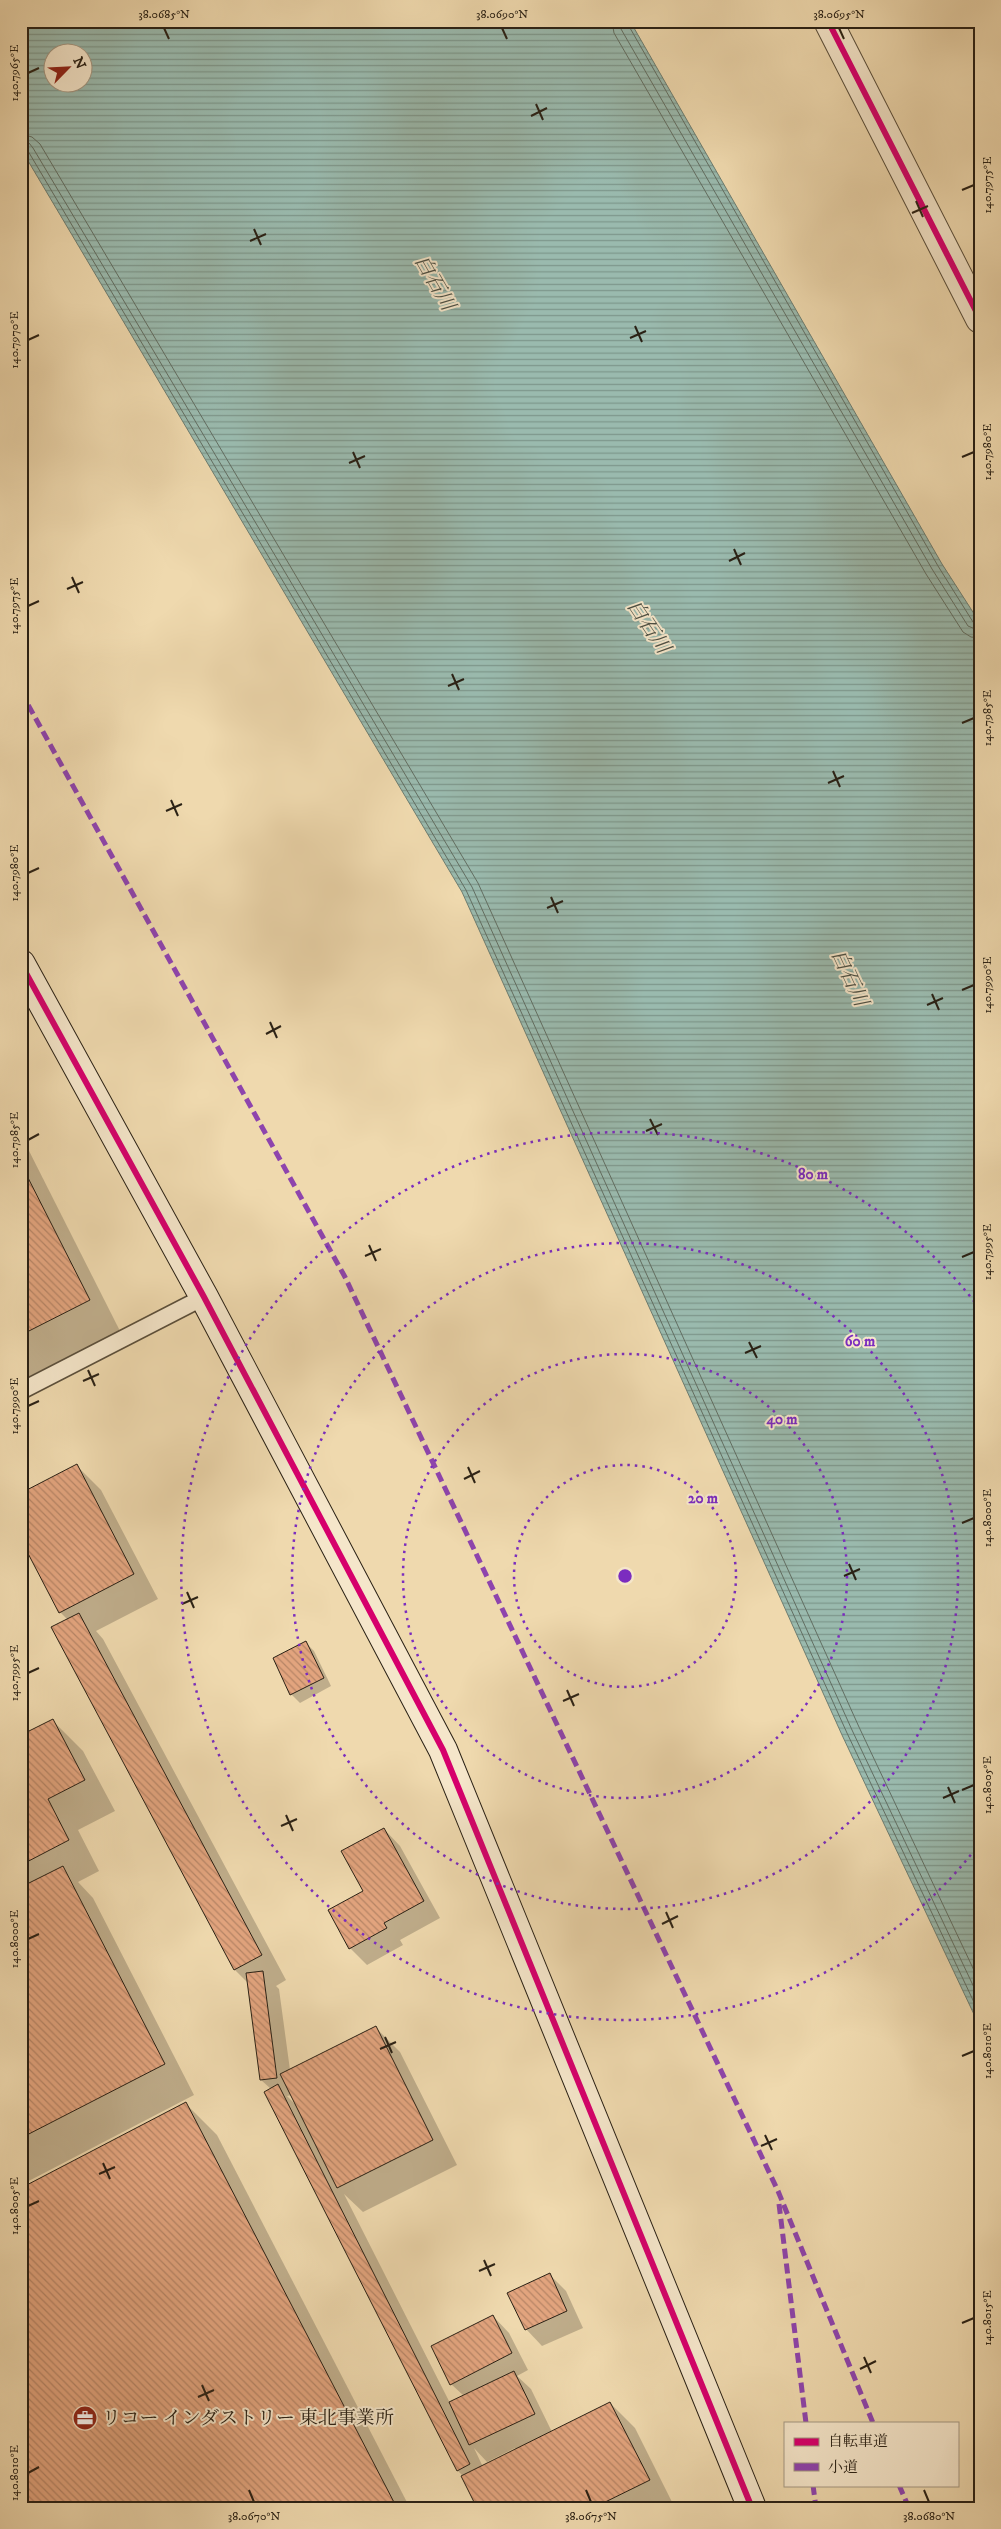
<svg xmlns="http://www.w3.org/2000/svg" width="1001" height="2529" font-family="'IM FELL DW Pica','Noto Serif JP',serif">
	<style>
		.water { fill: url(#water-rules); stroke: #6d7d71; fill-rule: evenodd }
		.shadow { fill: #0003; fill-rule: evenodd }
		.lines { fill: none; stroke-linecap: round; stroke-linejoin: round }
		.shore { stroke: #626e62; stroke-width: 1 }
		.building { fill: url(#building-back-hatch); stroke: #2a2115 }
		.lane-casing { stroke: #5b4f3b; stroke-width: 19 }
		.street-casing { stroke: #5b4f3b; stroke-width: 30 }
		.secondary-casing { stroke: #2a2115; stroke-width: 30 }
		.lane { stroke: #f5e6ca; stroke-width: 16 }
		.street { stroke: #f5e6ca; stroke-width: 28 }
		.secondary { stroke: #f5e6ca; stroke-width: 28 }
		.quiet { stroke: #8e44ad; stroke-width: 5; stroke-dasharray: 10 5; stroke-linecap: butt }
		.cycleway-casing { stroke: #f5e6ca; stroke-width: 9 }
		.cycleway { stroke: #d6006c; stroke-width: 6 }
		.ticks { fill: none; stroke: #2a2115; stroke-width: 2 }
		.ring { fill: none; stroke: #7b2cbf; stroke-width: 2.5; stroke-dasharray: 2.5 5 }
		.labels { text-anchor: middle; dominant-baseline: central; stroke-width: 4; stroke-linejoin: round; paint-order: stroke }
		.poi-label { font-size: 19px; fill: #2a2115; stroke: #f5e6ca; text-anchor: start }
		.water-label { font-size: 20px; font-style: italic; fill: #4c4f43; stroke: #f5e6ca }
		.centre { fill: #7b2cbf; stroke: #f5e6ca; stroke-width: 2.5 }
		.ring-label { font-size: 15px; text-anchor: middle; font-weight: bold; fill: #7b2cbf; stroke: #f5e6ca; stroke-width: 4; stroke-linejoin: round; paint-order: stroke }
		.neatline { fill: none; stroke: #2a2115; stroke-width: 2 }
		.ticks-label { font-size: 12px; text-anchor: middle; fill: #2a2115 }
	</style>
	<defs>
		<pattern id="water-rules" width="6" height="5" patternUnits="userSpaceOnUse" patternTransform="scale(1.25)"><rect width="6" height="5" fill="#9abaae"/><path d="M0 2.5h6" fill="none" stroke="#7e978c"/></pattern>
		<pattern id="building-back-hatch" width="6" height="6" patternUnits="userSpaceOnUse" patternTransform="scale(1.25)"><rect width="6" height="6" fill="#e2a47e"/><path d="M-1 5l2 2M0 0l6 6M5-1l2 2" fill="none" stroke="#b78566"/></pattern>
	</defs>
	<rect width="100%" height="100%" fill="#efd9ae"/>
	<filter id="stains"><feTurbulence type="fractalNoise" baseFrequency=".004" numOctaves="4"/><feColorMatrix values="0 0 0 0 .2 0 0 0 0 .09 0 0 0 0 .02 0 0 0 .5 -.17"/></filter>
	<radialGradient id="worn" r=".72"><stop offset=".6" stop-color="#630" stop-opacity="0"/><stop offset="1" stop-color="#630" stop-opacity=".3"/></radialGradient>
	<!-- water -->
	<path class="water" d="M21 21H630L942 564 980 623V2027L842 1735 462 892 21 149ZM52 52H82V82H52Z"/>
	<!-- shadow -->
	<g class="shadow">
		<polygon points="21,1135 120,1331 22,1380 21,1380"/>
		<path d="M77 1466 101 1490 158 1599 96 1631 103 1639 286 1980 276 1986 279 1989 290 2070 375 2027 400 2052 457 2165 363 2212 344 2194 450 2403 464 2396 451 2384 493 2316 509 2333 528 2370 517 2376 531 2389 552 2432 610 2403 635 2428 673 2504 667 2508H478L463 2476 458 2471 271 2089 261 2080 248 1983 235 1970 53 1628 68 1620 60 1612ZM292 2095 297 2106 287 2096ZM474 2448 487 2462 515 2448 516 2450 483 2467Z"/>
		<polygon points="306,1643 314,1651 331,1686 300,1703 291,1694"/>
		<polygon points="53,1721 83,1751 115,1811 78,1830 99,1871 78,1882 93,1898 194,2095 21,2185 21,1737"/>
		<polygon points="384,1829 400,1846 440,1918 400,1940 403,1945 367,1965 350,1948"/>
		<polygon points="186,2104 217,2135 410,2508 21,2508"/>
		<polygon points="549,2274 566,2291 583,2328 542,2346 526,2329"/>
	</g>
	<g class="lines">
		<!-- shore -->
		<g class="shore">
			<polyline points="612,21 614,33 926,574 963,632 971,637 980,638"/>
			<polyline points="619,21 621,29 932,569 968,626 980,631"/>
			<polyline points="626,21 938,566 973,622 980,625"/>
			<polyline points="21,134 32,137 40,144 478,883 859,1727 980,1983"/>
			<polyline points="21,142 29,143 33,148 472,887 852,1730 980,2000"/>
			<polyline points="21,148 28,151 466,890 847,1733 980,2015"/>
		</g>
	</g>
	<!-- building -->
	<g class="building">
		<polygon points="21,1164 90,1300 21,1335"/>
		<polygon points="77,1464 134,1574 59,1613 21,1540 21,1493"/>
		<polygon points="79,1613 262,1955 234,1970 51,1627"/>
		<polygon points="306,1641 324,1678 290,1695 273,1658"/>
		<polygon points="53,1719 85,1780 48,1799 69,1840 21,1865 21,1735"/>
		<polygon points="384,1828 424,1901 384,1923 387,1928 349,1949 328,1910 363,1891 341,1851"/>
		<polygon points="63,1866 165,2064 21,2138 21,1887"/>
		<polygon points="263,1971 277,2078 260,2080 246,1973"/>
		<polygon points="376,2026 433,2140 337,2188 280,2074"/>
		<polygon points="278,2084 470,2464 457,2471 264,2092"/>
		<polygon points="186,2102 397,2508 21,2508 21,2188"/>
		<polygon points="550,2273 567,2311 525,2330 507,2293"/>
		<polygon points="493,2315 512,2353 450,2385 431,2346"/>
		<polygon points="514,2371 535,2414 469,2445 449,2402"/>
		<polygon points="610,2402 650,2480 593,2508 477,2508 461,2476"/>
	</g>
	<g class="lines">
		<defs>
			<polyline id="lane" points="21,1391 204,1297"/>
			<polyline id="street" points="828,21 980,319"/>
			<polyline id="secondary" points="21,964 204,1297 443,1750 752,2508"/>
		</defs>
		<!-- lane casing -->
		<use href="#lane" class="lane-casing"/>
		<!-- street casing -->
		<use href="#street" class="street-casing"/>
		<!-- secondary casing -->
		<use href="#secondary" class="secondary-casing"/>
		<!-- lane -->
		<use href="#lane" class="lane"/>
		<!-- street -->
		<use href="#street" class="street"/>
		<!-- secondary -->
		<use href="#secondary" class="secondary"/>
		<!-- quiet -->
		<g class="quiet">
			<polyline points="21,692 345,1277 778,2191 873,2423"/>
			<polyline points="779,2204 806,2423"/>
			<polyline points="813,2485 816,2508"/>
			<polyline points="899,2485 909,2508"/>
		</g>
		<defs>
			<g id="cycleway">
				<polyline points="828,21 980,319"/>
				<polyline points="21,964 204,1297 443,1750 752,2508"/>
			</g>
		</defs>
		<!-- cycleway casing -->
		<use href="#cycleway" class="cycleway-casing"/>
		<!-- cycleway -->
		<use href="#cycleway" class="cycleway"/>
	</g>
	<!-- ticks -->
	<path class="ticks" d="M164 28 169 39M502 28 507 39M839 28 844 39M28 73 39 68M536 104 543 120M531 116 547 108M962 190 974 185M916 201 923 217M912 213 928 206M254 229 261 245M250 241 266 234M635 326 642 342M630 338 646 331M28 340 39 335M353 452 360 468M962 457 974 452M349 463 365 456M734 549 741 565M729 561 745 553M72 577 79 593M67 589 83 582M28 606 39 601M452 674 459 690M448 686 464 679M962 723 974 718M833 771 840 787M828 783 844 776M171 800 178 816M166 811 182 804M28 873 39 868M551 897 558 913M547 908 563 901M962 990 974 985M932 994 939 1010M927 1005 943 998M270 1022 277 1038M266 1034 281 1026M650 1119 658 1135M646 1131 662 1124M28 1140 39 1134M369 1245 376 1261M365 1256 381 1249M962 1257 974 1252M749 1342 757 1358M745 1353 761 1346M88 1370 95 1386M83 1381 99 1374M28 1406 39 1401M468 1467 475 1483M464 1479 480 1471M962 1523 974 1518M849 1564 856 1580M844 1576 860 1569M187 1592 194 1608M182 1604 198 1597M28 1673 39 1668M567 1690 574 1706M563 1701 579 1694M948 1787 955 1803M962 1790 974 1785M943 1798 959 1791M286 1815 293 1831M281 1826 297 1819M666 1912 673 1928M662 1924 678 1916M28 1939 39 1934M385 2037 392 2053M380 2049 396 2042M962 2056 974 2051M765 2135 772 2150M761 2146 777 2139M103 2163 110 2179M99 2174 115 2167M28 2206 39 2201M484 2260 491 2276M479 2271 495 2264M962 2323 974 2318M864 2357 871 2373M860 2369 876 2361M202 2385 209 2401M198 2397 214 2390M28 2473 39 2467M249 2490 254 2502M586 2490 591 2502M924 2490 929 2502"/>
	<!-- distance rings -->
	<g class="ring">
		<circle cx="625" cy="1576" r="111"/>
		<circle cx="625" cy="1576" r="222"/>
		<circle cx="625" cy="1576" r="333"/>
		<path d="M980 1843A444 444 0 1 1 980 1309"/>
	</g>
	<!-- icons -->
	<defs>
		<symbol id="office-disc" viewBox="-11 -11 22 22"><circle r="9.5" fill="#8f2418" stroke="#f5e6ca"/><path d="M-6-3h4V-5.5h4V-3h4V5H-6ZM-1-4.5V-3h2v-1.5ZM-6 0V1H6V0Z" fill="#fff"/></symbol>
	</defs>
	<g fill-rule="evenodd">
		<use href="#office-disc" x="71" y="2404" width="28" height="28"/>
	</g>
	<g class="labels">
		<!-- poi labels -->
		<g class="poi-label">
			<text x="102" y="2418">リコー インダストリー 東北事業所</text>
		</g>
		<!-- water labels -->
		<g class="water-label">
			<text transform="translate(434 283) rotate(60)">白石川</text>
			<text transform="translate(648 627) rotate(56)">白石川</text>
			<text transform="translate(849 978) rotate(65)">白石川</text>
		</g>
	</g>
	<circle cx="625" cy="1576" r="8" class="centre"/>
	<g class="ring-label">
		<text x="813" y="1179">80 m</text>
		<text x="860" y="1346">60 m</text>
		<text x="782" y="1424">40 m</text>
		<text x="703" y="1503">20 m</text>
	</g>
	<!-- margin -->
	<rect width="1001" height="2529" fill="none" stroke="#efd9ae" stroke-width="55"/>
	<!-- legend -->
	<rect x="784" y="2422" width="175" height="65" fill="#f5e6ca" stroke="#a49782"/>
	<rect x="794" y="2438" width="25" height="8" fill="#d6006c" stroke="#a49782"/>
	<text x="828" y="2446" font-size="15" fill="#2a2115">自転車道</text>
	<rect x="794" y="2463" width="25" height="8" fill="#8e44ad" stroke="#a49782"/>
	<text x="828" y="2472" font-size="15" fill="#2a2115">小道</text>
	<!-- north arrow -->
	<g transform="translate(68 68) rotate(66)"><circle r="24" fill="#f5e6ca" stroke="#a49782"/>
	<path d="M0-4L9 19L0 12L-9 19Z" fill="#8f2418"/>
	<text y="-8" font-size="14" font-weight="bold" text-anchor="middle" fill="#2a2115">N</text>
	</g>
	<rect x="28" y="28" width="946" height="2474" class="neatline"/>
	<g class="ticks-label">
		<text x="164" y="18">38.0685°N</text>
		<text x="502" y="18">38.0690°N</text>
		<text x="839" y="18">38.0695°N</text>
		<text transform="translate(14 73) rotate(-90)" y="4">140.7965°E</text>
		<text transform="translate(987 185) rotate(-90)" y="4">140.7975°E</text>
		<text transform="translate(14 340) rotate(-90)" y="4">140.7970°E</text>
		<text transform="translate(987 452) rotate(-90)" y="4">140.7980°E</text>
		<text transform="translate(14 606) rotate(-90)" y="4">140.7975°E</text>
		<text transform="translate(987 718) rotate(-90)" y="4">140.7985°E</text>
		<text transform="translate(14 873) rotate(-90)" y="4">140.7980°E</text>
		<text transform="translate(987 985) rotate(-90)" y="4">140.7990°E</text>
		<text transform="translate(14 1140) rotate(-90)" y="4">140.7985°E</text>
		<text transform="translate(987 1252) rotate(-90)" y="4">140.7995°E</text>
		<text transform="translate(14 1406) rotate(-90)" y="4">140.7990°E</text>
		<text transform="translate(987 1518) rotate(-90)" y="4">140.8000°E</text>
		<text transform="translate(14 1673) rotate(-90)" y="4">140.7995°E</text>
		<text transform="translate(987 1785) rotate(-90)" y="4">140.8005°E</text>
		<text transform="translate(14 1939) rotate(-90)" y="4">140.8000°E</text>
		<text transform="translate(987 2051) rotate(-90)" y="4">140.8010°E</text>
		<text transform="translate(14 2206) rotate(-90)" y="4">140.8005°E</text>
		<text transform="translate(987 2318) rotate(-90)" y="4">140.8015°E</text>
		<text transform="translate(14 2473) rotate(-90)" y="4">140.8010°E</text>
		<text x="254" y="2520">38.0670°N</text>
		<text x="591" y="2520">38.0675°N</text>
		<text x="929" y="2520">38.0680°N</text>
	</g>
	<rect width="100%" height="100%" filter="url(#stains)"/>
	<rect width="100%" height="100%" fill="url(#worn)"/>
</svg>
